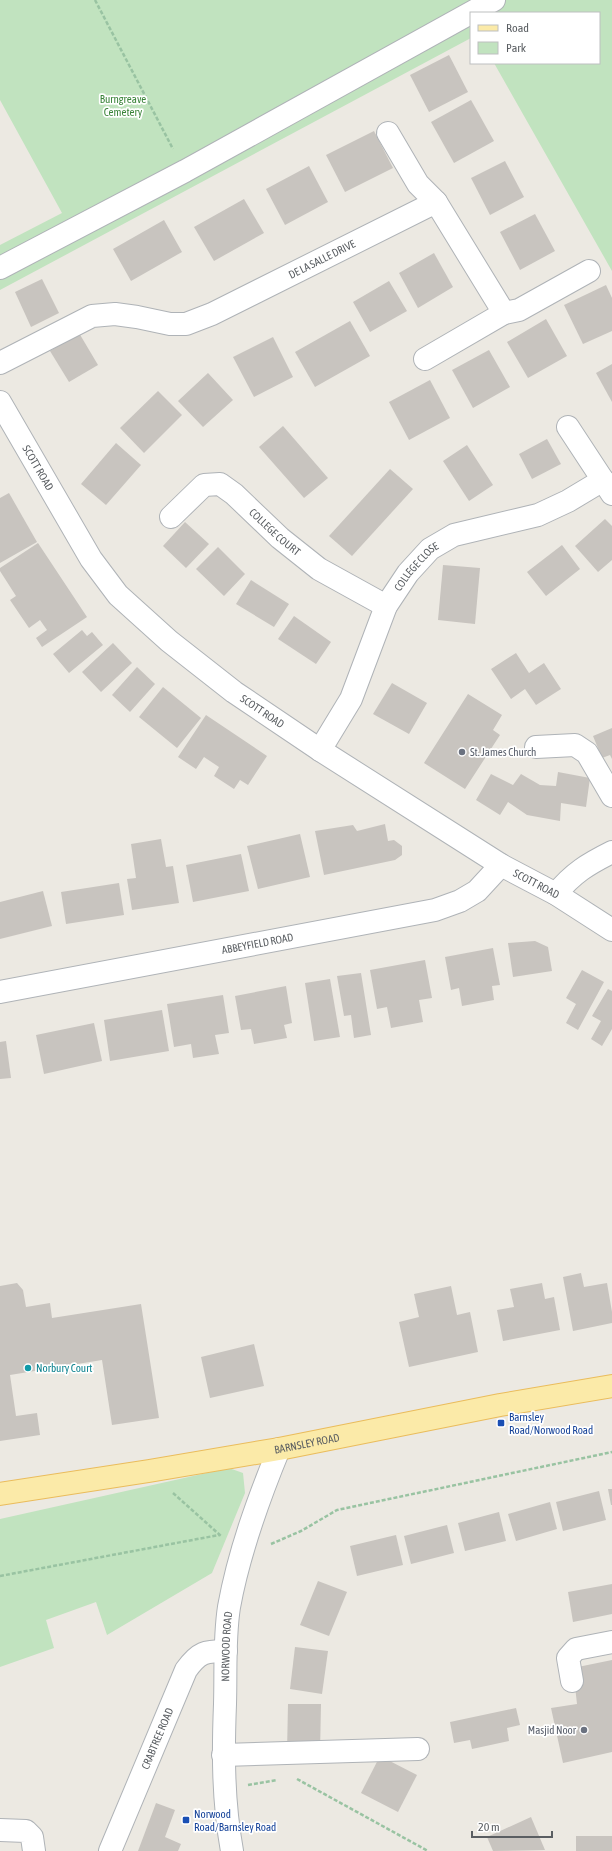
<svg xmlns="http://www.w3.org/2000/svg" width="612" height="1851" font-family="'Asap Condensed',sans-serif">
	<style>
		.green { fill: #c1e3bf }
		.building { fill: #c8c4bf }
		.lines { fill: none; stroke-linecap: round; stroke-linejoin: round }
		.minor-casing { stroke: #afb3b7; stroke-width: 24 }
		.major-casing { stroke: #eabc5c; stroke-width: 24 }
		.path { stroke: #99c3a2; stroke-width: 2.5; stroke-dasharray: 4 2; stroke-linecap: butt }
		.minor { stroke: #fff; stroke-width: 22 }
		.major { stroke: #fbeaa8; stroke-width: 22 }
		.worship-dot { fill: #6b7280; stroke: #fff; stroke-width: 1.5 }
		.culture-dot { fill: #0f9aa8; stroke: #fff; stroke-width: 1.5 }
		.transit-dot { fill: #1a4fb4; stroke: #fff; stroke-width: 1.5 }
		.labels { text-anchor: middle; dominant-baseline: central; stroke-width: 3.5; stroke-linejoin: round; paint-order: stroke }
		.park-label { font-size: 11px; fill: #398338; stroke: #fff }
		.street-label { font-size: 11px; fill: #5a5e62; stroke: #fff }
		.worship-label { font-size: 11px; fill: #5b616d; stroke: #fff; text-anchor: start }
		.culture-label { font-size: 11px; fill: #0d838f; stroke: #fff; text-anchor: start }
		.transit-label { font-size: 11px; fill: #164399; stroke: #fff; text-anchor: start }
	</style>
	<rect width="100%" height="100%" fill="#ece9e2"/>
	<!-- green -->
	<g class="green">
		<polygon points="0,0 612,0 612,271 494,63 599,63 599,13 471,13 471,38 0,290 0,245 62,213 0,100"/>
		<polygon points="229,1468 243,1473 245,1493 212,1573 107,1635 96,1602 46,1620 54,1648 0,1667 0,1519"/>
	</g>
	<!-- building -->
	<g class="building">
		<polygon points="449,55 468,92 429,112 410,75"/>
		<polygon points="471,100 494,141 454,163 431,122"/>
		<polygon points="374,131 393,168 345,192 326,155"/>
		<polygon points="505,161 524,197 490,215 471,178"/>
		<polygon points="309,166 328,202 285,225 266,189"/>
		<polygon points="244,199 264,233 214,261 194,227"/>
		<polygon points="535,214 555,251 520,270 500,232"/>
		<polygon points="164,220 182,252 131,281 113,249"/>
		<polygon points="434,253 453,287 418,308 399,273"/>
		<polygon points="42,279 59,313 31,327 15,292"/>
		<polygon points="389,281 407,311 370,332 353,302"/>
		<polygon points="606,285 612,298 612,331 583,344 564,305"/>
		<polygon points="546,319 567,356 528,378 507,342"/>
		<polygon points="350,321 370,356 315,387 295,352"/>
		<polygon points="79,333 98,365 69,382 50,351"/>
		<polygon points="273,337 293,377 254,397 233,357"/>
		<polygon points="489,350 510,387 473,408 452,370"/>
		<polygon points="612,364 612,402 596,373"/>
		<polygon points="208,373 233,400 203,427 178,401"/>
		<polygon points="430,380 450,418 409,440 389,402"/>
		<polygon points="158,391 182,415 144,453 120,428"/>
		<polygon points="283,426 328,478 304,498 259,447"/>
		<polygon points="547,439 561,464 532,479 519,454"/>
		<polygon points="116,443 141,465 106,505 81,484"/>
		<polygon points="467,445 493,485 469,501 443,461"/>
		<polygon points="390,469 413,489 352,556 329,536"/>
		<polygon points="9,493 37,542 0,563 0,498"/>
		<polygon points="605,519 612,526 612,560 598,572 575,546"/>
		<polygon points="185,522 209,544 186,568 163,546"/>
		<polygon points="38,543 87,617 42,647 36,638 47,630 40,620 29,628 10,600 16,596 0,571 0,568"/>
		<polygon points="562,545 580,569 546,596 527,572"/>
		<polygon points="218,547 245,574 224,596 196,569"/>
		<polygon points="443,565 480,568 475,624 438,620"/>
		<polygon points="251,580 289,604 274,627 236,604"/>
		<polygon points="294,616 331,642 316,664 278,639"/>
		<polygon points="82,630 87,636 92,632 103,645 69,673 53,654"/>
		<polygon points="113,643 132,663 101,692 82,672"/>
		<polygon points="516,653 529,673 544,663 561,689 536,705 525,689 511,699 491,669"/>
		<polygon points="137,667 155,684 130,712 112,695"/>
		<polygon points="392,683 427,703 409,734 373,714"/>
		<polygon points="163,687 201,718 177,748 139,717"/>
		<polygon points="468,694 502,715 493,730 500,735 465,789 424,763"/>
		<polygon points="206,715 267,756 248,785 240,780 234,789 214,776 219,767 204,757 196,769 178,757"/>
		<polygon points="612,728 612,759 610,755 602,758 593,736"/>
		<polygon points="558,772 590,778 586,807 561,803 560,821 527,815 508,802 500,815 476,800 491,774 513,785 521,774 540,785 556,786"/>
		<polygon points="385,824 388,841 394,840 402,846 402,855 395,860 324,875 315,831 353,825 357,831"/>
		<polygon points="300,834 310,877 258,889 247,846"/>
		<polygon points="161,839 166,867 173,866 179,903 132,910 127,879 136,878 131,844"/>
		<polygon points="241,854 249,891 193,902 186,865"/>
		<polygon points="119,883 124,915 66,924 61,892"/>
		<polygon points="43,891 52,926 0,939 0,902"/>
		<polygon points="535,941 548,947 552,971 513,977 508,943"/>
		<polygon points="493,948 500,985 492,986 494,1000 462,1006 459,988 451,990 445,957"/>
		<polygon points="425,960 432,998 419,1000 423,1022 391,1028 387,1007 377,1009 370,970"/>
		<polygon points="582,970 604,982 578,1030 566,1023 576,1004 566,998"/>
		<polygon points="361,973 371,1035 354,1038 351,1015 344,1016 337,976"/>
		<polygon points="330,979 340,1037 314,1041 305,983"/>
		<polygon points="286,986 292,1023 284,1025 287,1038 254,1044 251,1029 241,1030 235,996"/>
		<polygon points="608,989 612,991 612,1029 602,1046 591,1039 601,1021 592,1016"/>
		<polygon points="223,995 229,1033 215,1035 219,1054 193,1058 191,1044 174,1047 167,1004"/>
		<polygon points="162,1010 169,1051 110,1061 104,1020"/>
		<polygon points="94,1023 102,1061 44,1074 36,1035"/>
		<polygon points="6,1041 11,1078 0,1079 0,1042"/>
		<polygon points="581,1273 584,1287 607,1283 612,1312 612,1323 573,1331 563,1277"/>
		<polygon points="17,1283 23,1290 26,1307 50,1303 52,1318 141,1304 159,1418 112,1425 102,1360 10,1375 16,1416 37,1413 40,1435 0,1441 0,1286"/>
		<polygon points="542,1283 545,1299 554,1297 560,1330 503,1341 497,1310 514,1307 510,1289"/>
		<polygon points="451,1286 457,1315 470,1312 478,1352 409,1367 399,1322 419,1317 414,1294"/>
		<polygon points="254,1344 264,1386 210,1398 201,1357"/>
		<polygon points="608,1489 612,1489 612,1505 611,1505"/>
		<polygon points="599,1491 606,1520 563,1531 556,1502"/>
		<polygon points="550,1502 557,1529 516,1541 508,1514"/>
		<polygon points="499,1512 506,1541 465,1551 458,1523"/>
		<polygon points="447,1525 454,1553 411,1564 404,1536"/>
		<polygon points="396,1535 403,1565 357,1576 350,1546"/>
		<polygon points="318,1581 347,1592 329,1636 300,1625"/>
		<polygon points="612,1584 612,1614 573,1622 568,1592"/>
		<polygon points="295,1647 328,1651 322,1694 290,1689"/>
		<polygon points="612,1660 612,1752 563,1763 551,1708 577,1704 573,1668"/>
		<polygon points="288,1704 321,1704 320,1753 287,1752"/>
		<polygon points="516,1708 520,1725 507,1728 509,1741 472,1749 470,1740 454,1743 450,1722"/>
		<polygon points="380,1756 417,1775 398,1812 361,1793"/>
		<polygon points="156,1803 175,1810 165,1837 181,1844 178,1851 138,1851"/>
		<polygon points="531,1817 545,1850 493,1851 487,1837"/>
		<rect x="576" y="1836" width="36" height="15"/>
	</g>
	<g class="lines">
		<defs>
			<g id="minor">
				<polyline points="388,133 418,184 436,202"/>
				<polyline points="0,268 185,171 494,0"/>
				<polyline points="504,313 519,310 589,271"/>
				<path id="s1" d="M0 363 92 316 115 314 137 317 170 324H186L212 314 436 202 504 313 425 359"/>
				<path id="s2" d="M0 402 91 559 118 595 169 641 234 692 320 750 501 865 556 894 612 930"/>
				<polyline points="568,427 612,494"/>
				<path id="s3" d="M171 517 204 485 220 484 234 494 280 538 319 569 386 606"/>
				<polyline points="536,747 575,745 587,753 612,796"/>
				<path id="s4" d="M320 750 351 699 386 606 408 573 430 549 454 535 538 515 568 501 603 480"/>
				<path d="M556 894C573 873 588 864 612 852"/>
				<path id="s5" d="M0 992 435 910 460 901 477 891 501 865"/>
				<polyline points="572,1681 568,1658 576,1649 612,1642"/>
				<polyline points="223,1755 418,1749"/>
				<polyline points="0,1830 26,1831 32,1837 34,1851"/>
				<path id="s6" d="M110 1851 186 1670C199 1652 205 1651 226 1651"/>
				<path id="s7" d="M232 1851C223 1801 223 1754 225 1704 226 1672 224 1639 229 1607 239 1552 258 1500 279 1449"/>
			</g>
			<g id="major">
				<path id="s8" d="M0 1494 149 1471 279 1449 500 1405 612 1386"/>
			</g>
		</defs>
		<!-- minor casing -->
		<use href="#minor" class="minor-casing"/>
		<!-- major casing -->
		<use href="#major" class="major-casing"/>
		<!-- path -->
		<g class="path">
			<polyline points="95,0 173,149"/>
			<polyline points="173,1493 221,1536"/>
			<polyline points="271,1544 301,1531 337,1510 612,1452"/>
			<polyline points="0,1576 219,1535"/>
			<polyline points="297,1779 428,1851"/>
			<polyline points="248,1785 277,1780"/>
		</g>
		<!-- minor -->
		<use href="#minor" class="minor"/>
		<!-- major -->
		<use href="#major" class="major"/>
	</g>
	<!-- markers -->
	<g class="worship-dot">
		<circle cx="462" cy="752" r="4"/>
		<circle cx="584" cy="1730" r="4"/>
	</g>
	<circle class="culture-dot" cx="28" cy="1368" r="4"/>
	<g class="transit-dot">
		<rect x="497" y="1419" width="8" height="8" rx="2"/>
		<rect x="182" y="1816" width="8" height="8" rx="2"/>
	</g>
	<g class="labels">
		<!-- park labels -->
		<g class="park-label">
			<text x="123" y="99">Burngreave<tspan x="123" dy="13">Cemetery</tspan></text>
		</g>
		<!-- street labels -->
		<g class="street-label">
			<text stroke="none"><textPath href="#s1" startOffset="349">DE LA SALLE DRIVE</textPath></text>
			<text stroke="none"><textPath href="#s2" startOffset="76">SCOTT ROAD</textPath></text>
			<text stroke="none"><textPath href="#s3" startOffset="135">COLLEGE COURT</textPath></text>
			<text stroke="none"><textPath href="#s4" startOffset="209">COLLEGE CLOSE</textPath></text>
			<text stroke="none"><textPath href="#s2" startOffset="412">SCOTT ROAD</textPath></text>
			<text stroke="none"><textPath href="#s2" startOffset="736">SCOTT ROAD</textPath></text>
			<text stroke="none"><textPath href="#s5" startOffset="262">ABBEYFIELD ROAD</textPath></text>
			<text stroke="none"><textPath href="#s8" startOffset="311">BARNSLEY ROAD</textPath></text>
			<text stroke="none"><textPath href="#s7" startOffset="205">NORWOOD ROAD</textPath></text>
			<text stroke="none"><textPath href="#s6" startOffset="122">CRABTREE ROAD</textPath></text>
		</g>
		<!-- worship labels -->
		<g class="worship-label">
			<text x="470" y="752">St. James Church</text>
			<text x="576" y="1730" text-anchor="end">Masjid Noor</text>
		</g>
		<!-- culture labels -->
		<g class="culture-label">
			<text x="36" y="1368">Norbury Court</text>
		</g>
		<!-- transit labels -->
		<g class="transit-label">
			<text x="509" y="1417">Barnsley<tspan x="509" dy="13">Road/Norwood Road</tspan></text>
			<text x="194" y="1814">Norwood<tspan x="194" dy="13">Road/Barnsley Road</tspan></text>
		</g>
	</g>
	<!-- legend -->
	<rect x="470" y="12" width="130" height="52" fill="#ffffff" stroke="#bdbfc0"/>
	<rect x="478" y="25" width="20" height="6" fill="#fbeaa8" stroke="#bdbfc0"/>
	<text x="506" y="32" font-size="12" fill="#5a5e62">Road</text>
	<rect x="478" y="42" width="20" height="12" fill="#c1e3bf" stroke="#bdbfc0"/>
	<text x="506" y="52" font-size="12" fill="#5a5e62">Park</text>
	<!-- scale -->
	<path d="M472 1831v6h80v-6" fill="none" stroke="#5a5e62" stroke-width="2"/>
	<text x="478" y="1831" font-size="12" fill="#5a5e62" stroke="#ffffff" stroke-width="3" paint-order="stroke">20 m</text>
</svg>
